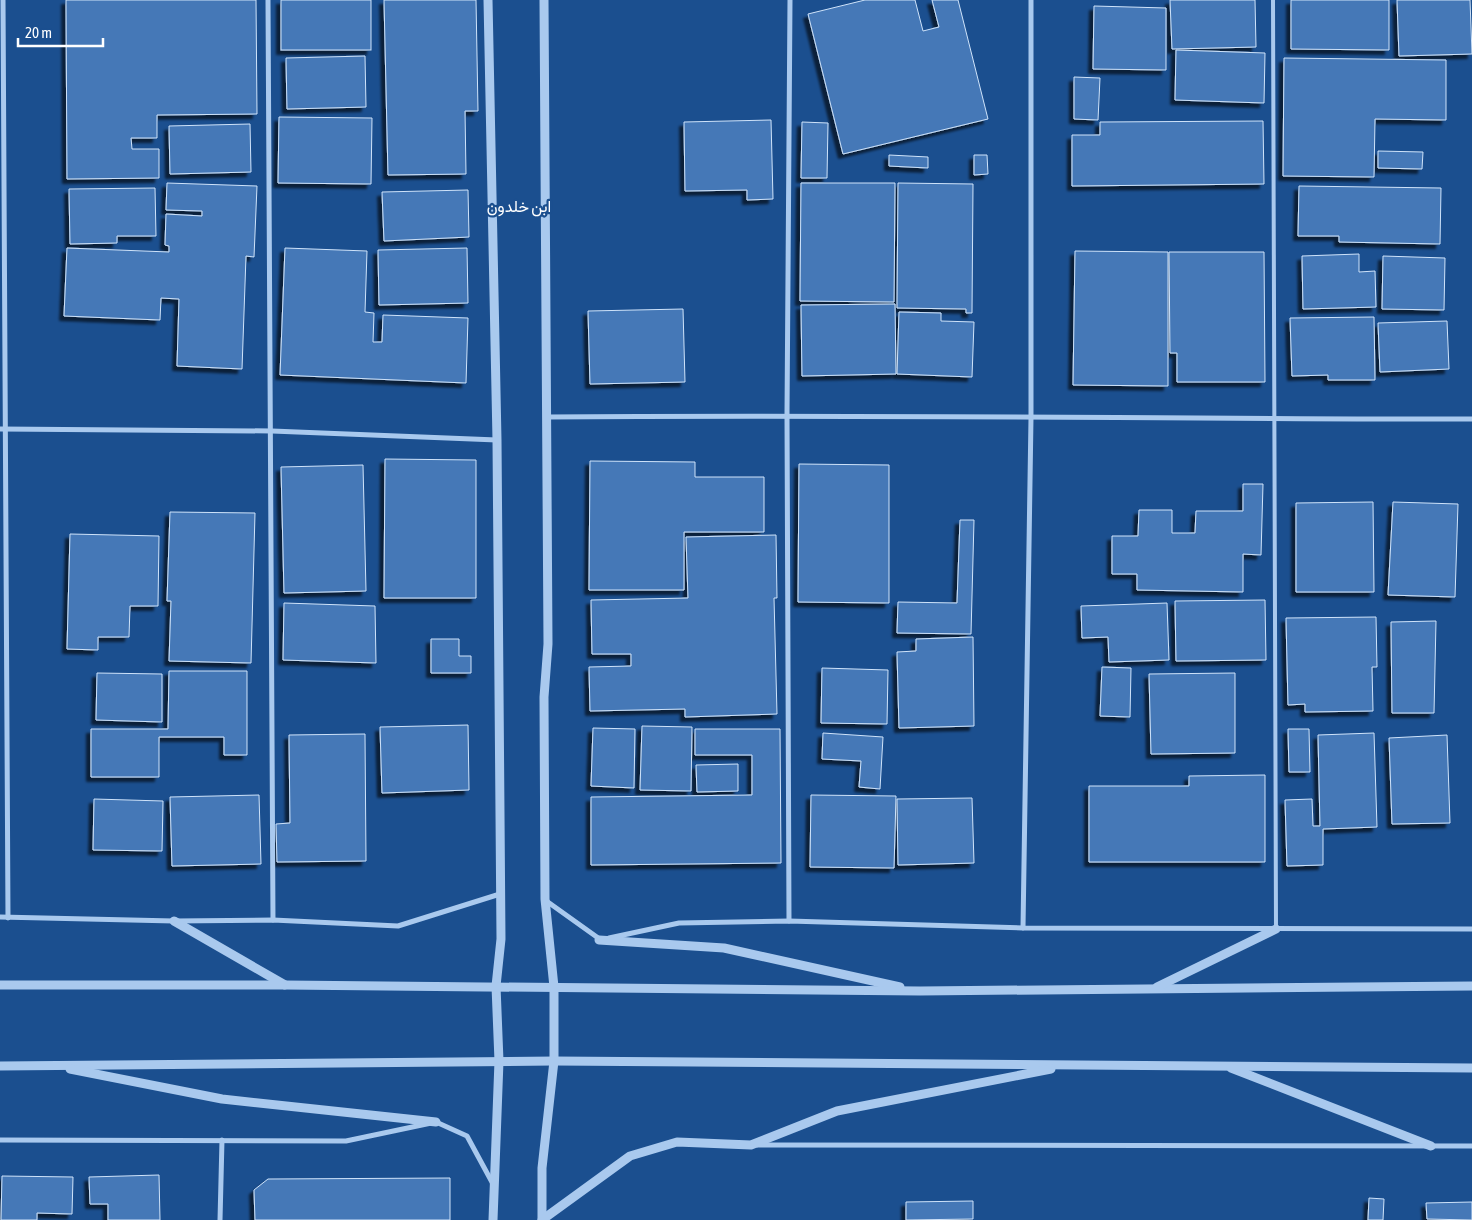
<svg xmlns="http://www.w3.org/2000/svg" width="1472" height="1220" font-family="'Asap Condensed',Vazirmatn,sans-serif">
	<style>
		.building { fill: #4478b7; stroke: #cfe3fa; filter: url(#shadow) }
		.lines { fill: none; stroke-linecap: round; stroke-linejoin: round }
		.service { stroke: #a9c9ee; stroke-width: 4 }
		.minor { stroke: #a9c9ee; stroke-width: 5 }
		.tertiary { stroke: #a9c9ee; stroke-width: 9 }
		.labels { text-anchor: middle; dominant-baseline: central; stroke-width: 4.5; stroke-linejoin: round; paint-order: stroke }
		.neighbourhood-label { font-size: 16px; fill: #fff; stroke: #1b4f8f }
	</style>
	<defs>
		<filter id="shadow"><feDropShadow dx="-4.5" dy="4.5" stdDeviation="1" flood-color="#0009"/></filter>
	</defs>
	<rect width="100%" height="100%" fill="#1b4f8f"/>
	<!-- building -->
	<g class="building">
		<polygon points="66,0 256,0 257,114 157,115 157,138 131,138 132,149 159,149 159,178 67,179"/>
		<rect x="281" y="0" width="90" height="50"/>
		<polygon points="384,0 476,0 478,111 465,111 466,174 388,175"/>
		<polygon points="865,0 915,0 923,31 939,27 932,0 958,0 988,119 843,154 808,14"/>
		<polygon points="1170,0 1255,0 1256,47 1172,49"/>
		<polygon points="1291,0 1389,0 1389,50 1291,49"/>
		<polygon points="1397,0 1470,0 1472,54 1399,56"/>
		<polygon points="1094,6 1166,8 1166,70 1093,69"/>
		<polygon points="1176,50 1265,53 1264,103 1175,100"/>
		<polygon points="365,56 366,107 287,109 286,58"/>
		<polygon points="1284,58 1446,60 1446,120 1375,119 1374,177 1283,176"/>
		<polygon points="1074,77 1100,78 1098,120 1074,119"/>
		<polygon points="279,117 372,118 371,184 278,183"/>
		<polygon points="771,120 773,199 747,200 747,190 685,191 684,122"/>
		<polygon points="1263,121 1264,184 1072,186 1072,135 1100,135 1100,122"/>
		<polygon points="802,122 828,123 827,178 801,178"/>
		<polygon points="250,124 251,172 170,174 169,126"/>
		<polygon points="1378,151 1423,152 1422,169 1378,168"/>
		<polygon points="889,155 928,157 928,168 889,166"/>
		<polygon points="974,155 987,155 988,174 974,175"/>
		<polygon points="167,183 257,186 254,257 246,256 242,369 177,366 179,299 161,298 160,320 64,316 67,248 169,252 169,246 165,245 166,214 202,216 202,211 166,210"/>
		<polygon points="801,183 895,183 894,302 800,301"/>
		<polygon points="898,183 973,184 972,313 966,313 966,309 897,308"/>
		<polygon points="1299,186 1441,188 1440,244 1339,242 1339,236 1298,236"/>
		<polygon points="155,188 156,236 117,236 117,243 70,244 69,189"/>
		<polygon points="468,190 469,237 384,241 382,192"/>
		<polygon points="285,248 367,251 365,312 374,313 373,342 382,342 383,315 468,318 466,383 280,375"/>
		<polygon points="467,248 468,303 379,305 378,250"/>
		<polygon points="1075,251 1168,252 1168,386 1073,385"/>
		<polygon points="1169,252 1264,252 1265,382 1177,382 1177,353 1170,353"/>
		<polygon points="1359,254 1359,272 1375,271 1376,307 1303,309 1302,256"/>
		<polygon points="1383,256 1445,258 1444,310 1382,309"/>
		<polygon points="895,304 896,374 802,376 801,305"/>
		<polygon points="683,309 685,382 590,384 588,311"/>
		<polygon points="899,312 941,313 941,321 974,322 972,377 897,374"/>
		<polygon points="1374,317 1375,380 1328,380 1328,375 1292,376 1290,318"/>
		<polygon points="1447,321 1449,369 1380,372 1378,323"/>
		<polygon points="385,459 476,460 476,598 384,598"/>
		<polygon points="590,461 695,462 695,477 764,477 764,532 684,532 684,590 589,590"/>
		<polygon points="799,464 889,465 889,603 798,602"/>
		<polygon points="363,465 366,591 284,593 281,467"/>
		<polygon points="1243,484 1263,484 1261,555 1243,554 1243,592 1137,590 1137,574 1112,574 1112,536 1138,536 1139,510 1172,510 1172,533 1195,533 1196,511 1243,511"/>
		<polygon points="1373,502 1374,592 1296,592 1296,503"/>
		<polygon points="1393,502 1458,504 1455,597 1388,595"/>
		<polygon points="170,512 255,513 251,663 169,661 171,601 167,601"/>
		<polygon points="960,520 974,520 971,634 897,633 898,602 957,603"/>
		<polygon points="70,534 159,536 158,606 130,606 129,637 98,637 98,650 67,649"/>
		<polygon points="776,535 777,598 774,598 777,714 685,717 685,709 590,711 589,667 631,666 631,654 592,654 591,600 688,598 686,537"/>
		<polygon points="1265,600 1266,660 1176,661 1175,601"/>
		<polygon points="284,603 375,606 376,663 283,660"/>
		<polygon points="1167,603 1169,660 1109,662 1108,637 1082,638 1081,606"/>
		<polygon points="1376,617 1377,667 1372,667 1373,711 1305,712 1305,704 1288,705 1286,618"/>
		<polygon points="1436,621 1434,713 1392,713 1391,622"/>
		<polygon points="973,637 974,726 899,728 897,652 916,651 916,639"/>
		<polygon points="431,639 459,639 459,656 471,656 471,673 431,673"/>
		<polygon points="1102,667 1131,668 1130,717 1100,716"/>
		<polygon points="822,668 888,670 887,724 821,723"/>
		<polygon points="169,671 247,671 247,755 224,755 224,737 159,737 159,777 91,777 91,729 168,729"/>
		<polygon points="97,673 162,674 162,722 96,720"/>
		<polygon points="1235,673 1235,753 1151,754 1149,674"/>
		<polygon points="468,725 469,790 382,793 380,727"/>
		<polygon points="642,726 692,727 691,791 640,790"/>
		<polygon points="593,728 635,729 634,788 591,786"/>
		<polygon points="695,729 780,729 781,863 591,865 591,797 752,795 752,755 695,755"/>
		<polygon points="1288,729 1309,729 1310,772 1289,772"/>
		<polygon points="823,733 883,737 880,789 859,787 861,761 822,759"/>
		<polygon points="1374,733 1377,827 1323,829 1323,865 1287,866 1285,800 1312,799 1313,826 1320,826 1318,735"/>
		<polygon points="365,734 366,861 277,862 276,824 290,823 289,735"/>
		<polygon points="1447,735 1450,823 1392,824 1389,738"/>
		<polygon points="738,764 738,791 697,792 696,765"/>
		<polygon points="1265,775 1265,862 1089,862 1089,786 1189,786 1189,776"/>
		<polygon points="259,795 261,864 172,866 170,797"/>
		<polygon points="811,795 896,796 894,868 810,867"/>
		<polygon points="972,798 974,863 898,865 897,799"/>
		<polygon points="94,799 163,801 162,851 93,850"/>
		<polygon points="159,1175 160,1220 108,1220 108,1204 90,1204 89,1177"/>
		<polygon points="2,1176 73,1177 72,1214 37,1213 37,1220 1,1220"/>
		<polygon points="450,1178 450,1220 255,1220 254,1190 268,1179"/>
		<polygon points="1369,1198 1384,1199 1383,1220 1368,1220"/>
		<polygon points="973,1201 973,1219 906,1220 906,1202"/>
		<polygon points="1472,1202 1472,1220 1427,1219 1426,1203"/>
	</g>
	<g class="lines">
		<!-- service -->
		<polyline class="service" points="1273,0 1276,928"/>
		<!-- minor -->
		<g class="minor">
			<polyline points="3,0 8,918"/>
			<polyline points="268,0 273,920"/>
			<path d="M547 417C855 414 1164 419 1472 419"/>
			<polyline points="0,429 272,431 497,440"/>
			<polyline points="545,900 601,940"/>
			<polyline points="0,917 174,921 273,920 398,926 500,894"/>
			<polyline points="789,921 787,415 790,0"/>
			<polyline points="1023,928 1031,418 1031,0"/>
			<polyline points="609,938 679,923 789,921 1023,928 1472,929"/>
			<polyline points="0,1140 346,1141 436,1122 467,1136 493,1184"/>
			<polyline points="757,1145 1472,1146"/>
			<polyline points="220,1220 222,1140"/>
		</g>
		<!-- tertiary -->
		<g class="tertiary">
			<polyline points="488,0 497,440 501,939 496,986 499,1061 493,1220"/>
			<polyline points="174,921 285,985"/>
			<polyline points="599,940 724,948 900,987"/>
			<polyline points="0,985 285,985 920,991 1472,986"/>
			<polyline points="1157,987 1276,929"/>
			<polyline points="0,1066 554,1061 1472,1068"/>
			<polyline points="1231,1068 1431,1146"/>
			<polyline points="70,1069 222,1099 436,1122"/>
			<polyline points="542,1220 542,1168 554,1061 554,987 545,899 544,697 548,644 544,0"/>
			<polyline points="542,1220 630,1156 677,1142 751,1145 837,1111 1051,1069"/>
		</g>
	</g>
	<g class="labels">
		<!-- neighbourhood labels -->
		<g class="neighbourhood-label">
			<text x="519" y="206">ابن خلدون</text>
		</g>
	</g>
	<!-- scale -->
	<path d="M18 38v8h85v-8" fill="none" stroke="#ffffff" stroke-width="2.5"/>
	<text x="25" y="38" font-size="15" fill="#ffffff" stroke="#1b4f8f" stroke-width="4" paint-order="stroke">20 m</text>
</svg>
